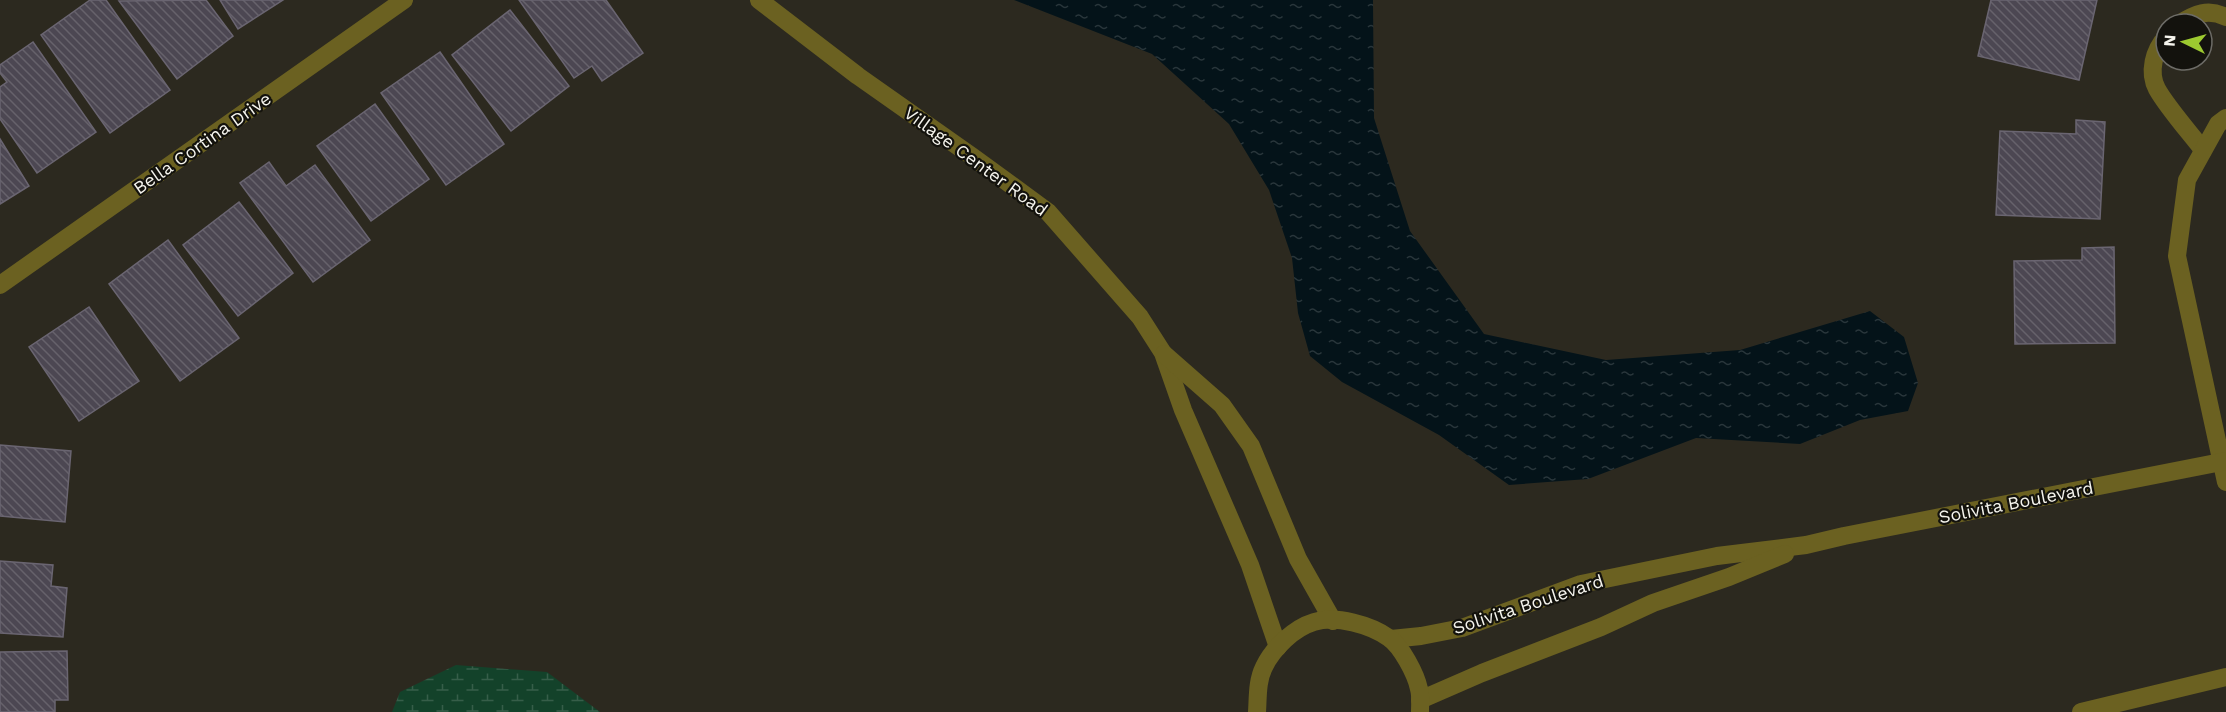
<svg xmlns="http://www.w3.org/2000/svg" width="2226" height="712" font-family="'Work Sans',sans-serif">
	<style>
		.wetland { fill: url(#wetland-marsh) }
		.water { fill: url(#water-ripples) }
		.building { fill: url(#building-back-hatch); stroke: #6a6571; stroke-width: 1.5 }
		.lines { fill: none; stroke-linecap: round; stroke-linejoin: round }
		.minor { stroke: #6b6121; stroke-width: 18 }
		.labels { text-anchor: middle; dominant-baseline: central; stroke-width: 4.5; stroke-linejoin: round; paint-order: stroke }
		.street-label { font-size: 18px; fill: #f5f4ed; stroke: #13120d }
	</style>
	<defs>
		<pattern id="wetland-marsh" width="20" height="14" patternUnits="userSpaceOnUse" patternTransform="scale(1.5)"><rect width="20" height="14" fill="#13422a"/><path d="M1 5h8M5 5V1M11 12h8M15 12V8" fill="none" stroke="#365e49"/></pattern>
		<pattern id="water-ripples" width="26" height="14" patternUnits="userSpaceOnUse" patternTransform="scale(1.5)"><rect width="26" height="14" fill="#041319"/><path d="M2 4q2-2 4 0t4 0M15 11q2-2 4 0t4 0" fill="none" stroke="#29363b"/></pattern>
		<pattern id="building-back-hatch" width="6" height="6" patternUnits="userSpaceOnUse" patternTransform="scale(1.5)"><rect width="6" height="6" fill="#4c4752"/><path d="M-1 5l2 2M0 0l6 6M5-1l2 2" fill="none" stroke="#66626b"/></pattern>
	</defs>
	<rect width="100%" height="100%" fill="#2c291f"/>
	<!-- wetland -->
	<polygon class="wetland" points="456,665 547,672 600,712 392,712 400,692"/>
	<!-- water -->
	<polygon class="water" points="1014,0 1373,0 1374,118 1410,231 1484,334 1606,360 1740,350 1870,311 1904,337 1918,383 1908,411 1860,420 1800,444 1696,438 1588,479 1509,485 1439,435 1342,382 1310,356 1298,313 1292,258 1269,190 1229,124 1152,54"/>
	<!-- building -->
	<g class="building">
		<polygon points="90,0 106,0 170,90 110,133 41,35"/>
		<polygon points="206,0 233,36 177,79 119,1"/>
		<polygon points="220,0 283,0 238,29"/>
		<polygon points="519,0 606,0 643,53 602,81 592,66 574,78"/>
		<polygon points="1991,0 2097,0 2079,80 1978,56"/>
		<polygon points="510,10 569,86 511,131 452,55"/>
		<polygon points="33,42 96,132 37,173 0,119 0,87 7,82 0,73 0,65"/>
		<polygon points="440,52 504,144 446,185 381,93"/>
		<polygon points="375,104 429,179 371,221 317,146"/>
		<polygon points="2076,120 2105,122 2100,219 1996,215 2000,131 2076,134"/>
		<polygon points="0,139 29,186 0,204"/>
		<polygon points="269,162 286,186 315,165 370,240 313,282 240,183"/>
		<polygon points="239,202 293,273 238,316 183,245"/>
		<polygon points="168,240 239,338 180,381 109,284"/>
		<polygon points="2114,247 2115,343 2015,344 2014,261 2082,260 2082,248"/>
		<polygon points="89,307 139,381 79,421 29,347"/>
		<polygon points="0,445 71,451 65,522 0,516"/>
		<polygon points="0,561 53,565 51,586 67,588 63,637 0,633"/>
		<polygon points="67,651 68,700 55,700 55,712 0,712 0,652"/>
	</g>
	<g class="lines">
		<!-- minor -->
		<g class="minor">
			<polyline points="759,0 858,76 973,157 1048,212 1140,317 1163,353 1183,410 1250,565 1278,647"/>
			<path d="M2179 24C2195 14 2208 8 2226 17"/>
			<path d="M2166 37C2154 50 2148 72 2157 89 2167 107 2190 133 2203 150"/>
			<polyline points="2226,118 2218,124 2187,180 2177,256 2226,482"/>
			<polyline points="0,285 404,0"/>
			<polyline points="1164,354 1222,405 1251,446 1298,559 1333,621"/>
			<polyline points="1391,639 1421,636 1462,628 1581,584 1717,556 1806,545 1844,536 2226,461"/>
			<polyline points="1420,700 1482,673 1601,627 1653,603 1729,577 1785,554"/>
			<path d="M1257 712C1258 697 1257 681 1264 667 1273 648 1294 628 1314 622 1336 615 1371 625 1389 638 1401 646 1416 674 1419 689 1421 696 1420 704 1420 712"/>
			<polyline points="2081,712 2226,677"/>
		</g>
	</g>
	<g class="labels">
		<!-- street labels -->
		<g class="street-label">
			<text transform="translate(202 143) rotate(-35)">Bella Cortina Drive</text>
			<text transform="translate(976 161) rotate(36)">Village Center Road</text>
			<text transform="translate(2016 502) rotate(-11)">Solivita Boulevard</text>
			<text transform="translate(1528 604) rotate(-18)">Solivita Boulevard</text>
		</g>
	</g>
	<!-- north arrow -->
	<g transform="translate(2184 42) rotate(275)"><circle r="28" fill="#13120d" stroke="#6d6c67" stroke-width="1.5"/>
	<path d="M0-4.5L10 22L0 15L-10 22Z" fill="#9dca30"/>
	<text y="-9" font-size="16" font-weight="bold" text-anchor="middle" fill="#f5f4ed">N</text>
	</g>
</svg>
